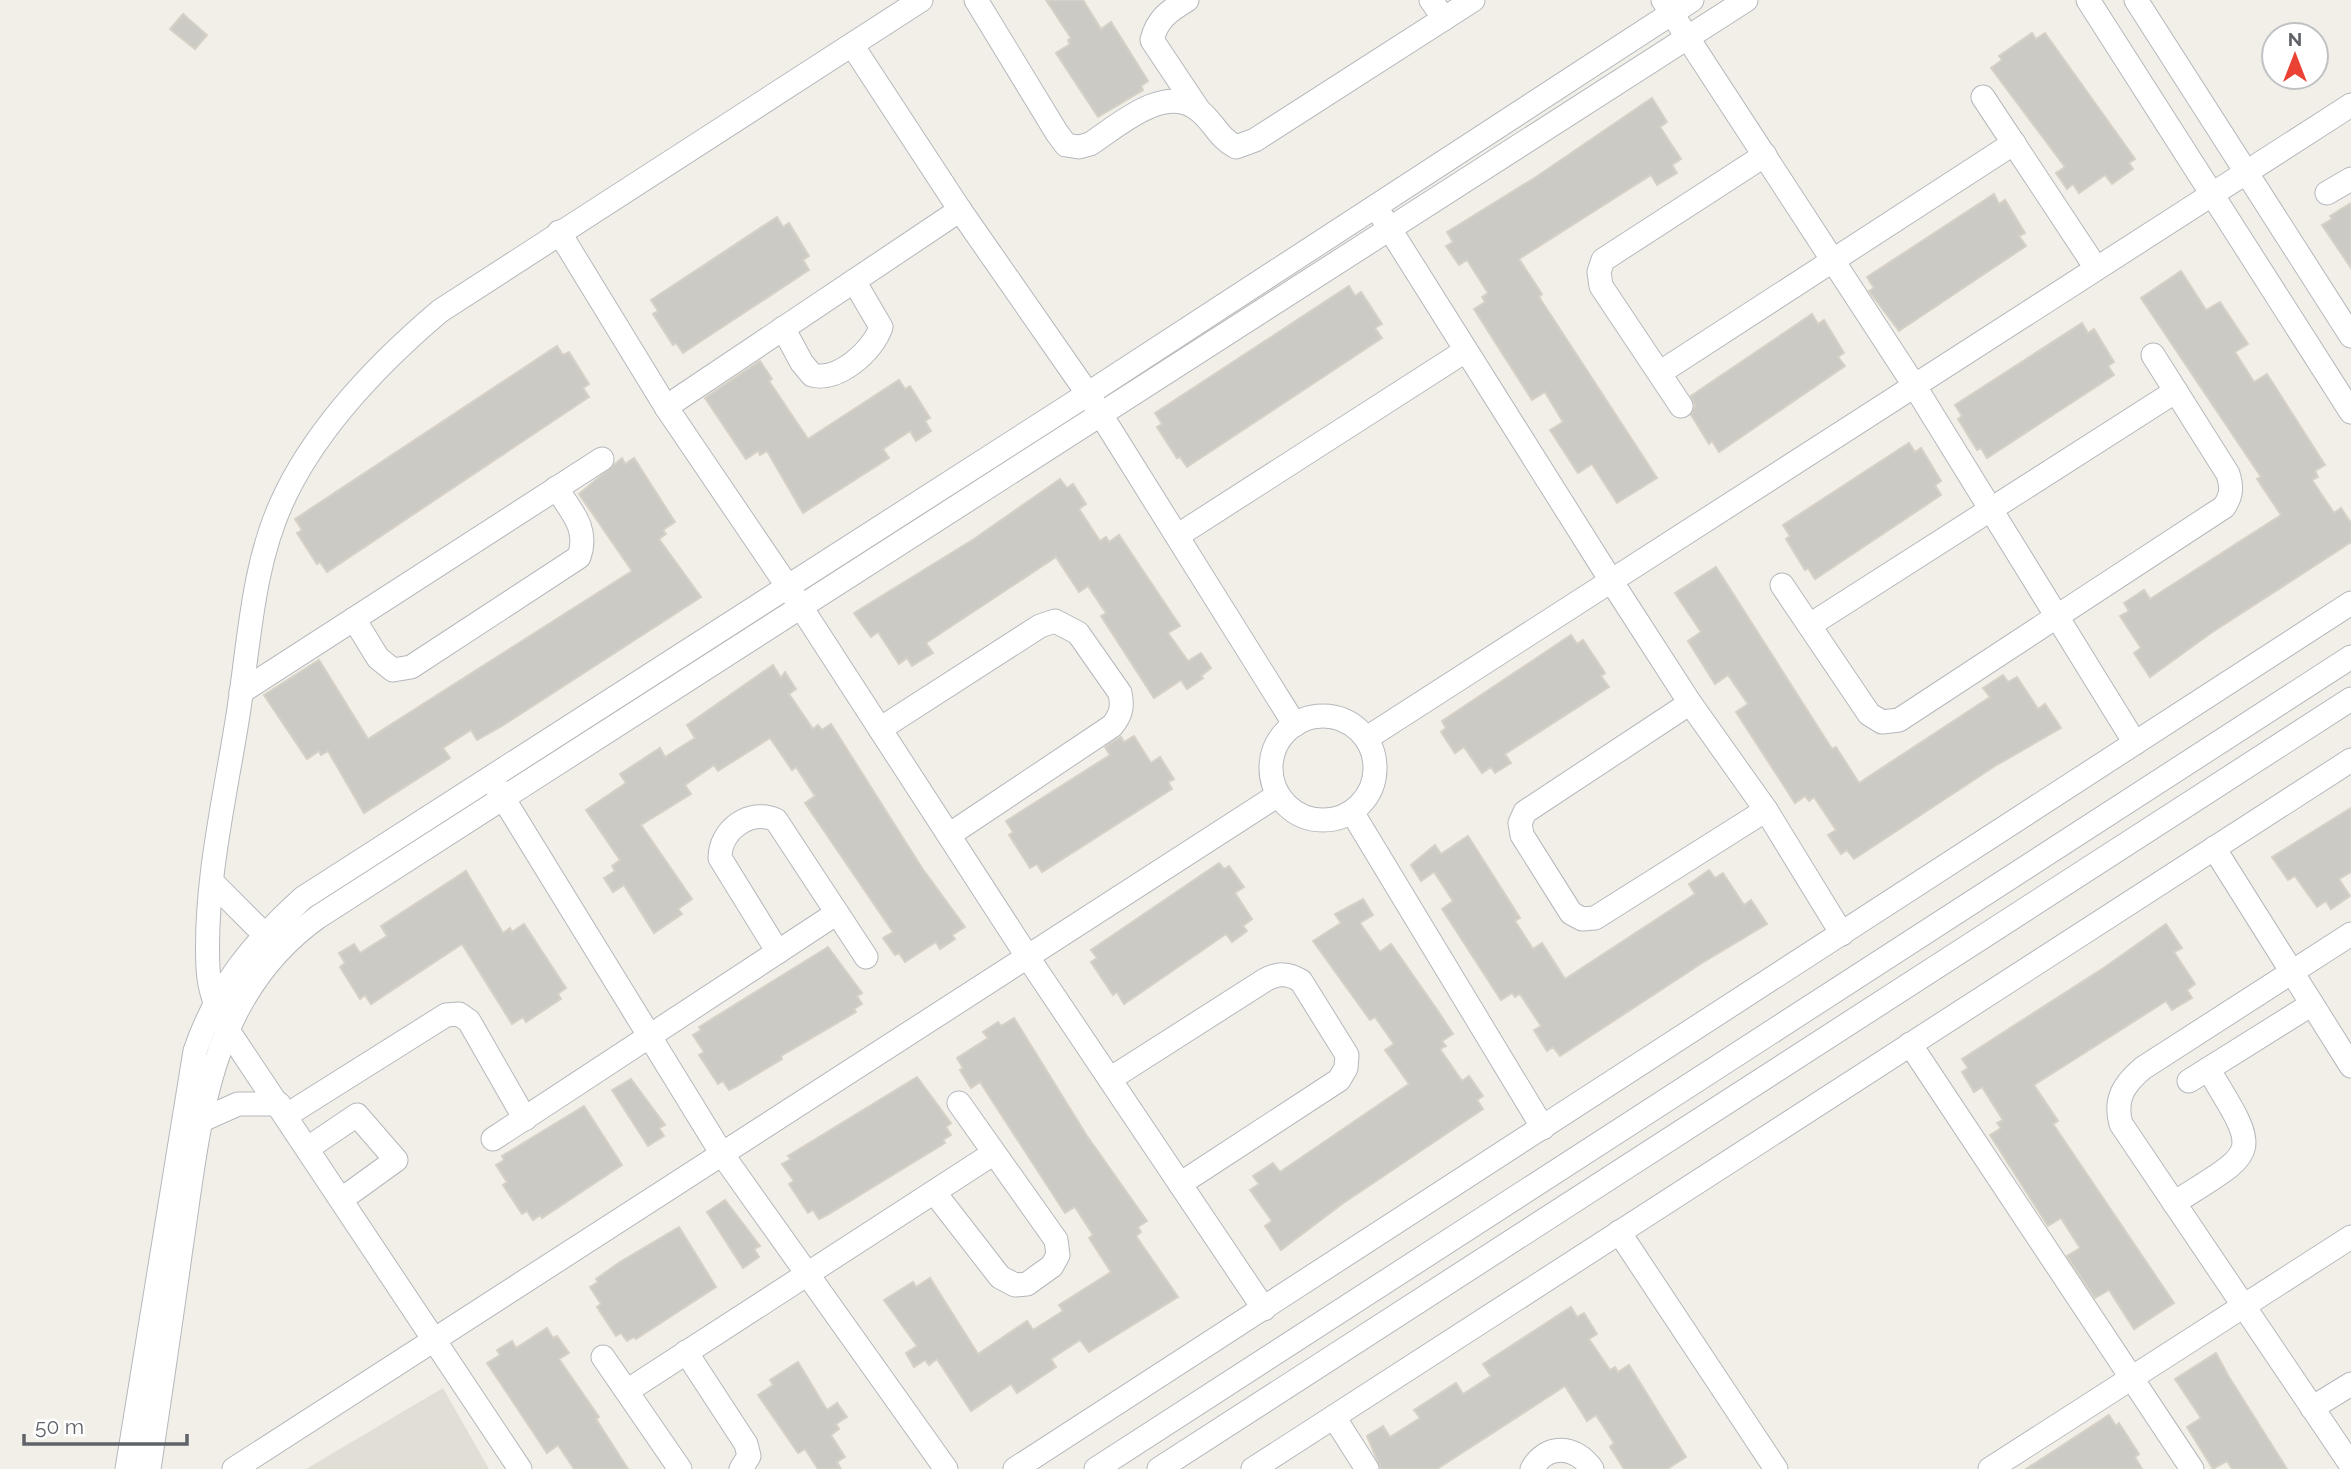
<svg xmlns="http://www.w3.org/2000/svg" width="2351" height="1469" font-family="Raleway,sans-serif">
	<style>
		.education { fill: #e1ded6 }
		.building { fill: #cccac5; stroke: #d6d1c6; stroke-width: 2 }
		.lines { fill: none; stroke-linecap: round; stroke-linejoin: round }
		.minor-casing { stroke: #b5b8bc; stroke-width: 25 }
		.minor { stroke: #fff; stroke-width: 23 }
	</style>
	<rect width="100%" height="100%" fill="#f1efe8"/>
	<!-- education -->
	<polygon class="education" points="443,1388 489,1469 306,1469"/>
	<!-- building -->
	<g class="building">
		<polygon points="1046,0 1083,0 1101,29 1111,22 1148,81 1141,86 1143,90 1098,117 1056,53 1070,44 1068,40 1071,38"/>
		<polygon points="183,14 207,35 195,49 170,29"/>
		<polygon points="2032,33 2036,39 2045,33 2135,159 2129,163 2133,169 2112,184 2105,175 2079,193 2073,184 2067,189 2056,173 2065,167 1991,68 2002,60 1999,56"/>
		<polygon points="1652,98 1667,122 1660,127 1681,159 1672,165 1677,173 1657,185 1651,175 1519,259 1542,294 1539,297 1657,478 1617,503 1592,464 1578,473 1550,430 1563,422 1545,392 1532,400 1474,309 1485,302 1482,297 1488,293 1467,260 1459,265 1446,246 1453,242 1447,232 1536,177"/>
		<polygon points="1994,194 1999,204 2005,200 2025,233 2019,236 2026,246 1899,331 1869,291 1874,288 1867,277"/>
		<polygon points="2351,203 2351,268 2322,225 2332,219 2330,216"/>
		<polygon points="777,217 783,227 789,223 809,256 803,260 809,270 683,353 676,343 673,345 653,314 658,311 651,300"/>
		<polygon points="2181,271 2206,310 2220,302 2248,344 2235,352 2254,382 2267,374 2325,465 2315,471 2318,477 2312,480 2334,513 2341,508 2351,523 2351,542 2211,633 2150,677 2134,653 2141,648 2120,616 2129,611 2124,603 2144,590 2150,599 2281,515 2257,479 2261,477 2141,298"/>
		<polygon points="1349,286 1355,296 1361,292 1382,324 1375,328 1382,338 1187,467 1180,457 1177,458 1157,427 1162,424 1155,413"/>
		<polygon points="1812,314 1818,324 1824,320 1844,353 1838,357 1845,366 1719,452 1712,441 1709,444 1691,415 1695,406 1691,396"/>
		<polygon points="2082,323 2088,333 2094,329 2114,362 2108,366 2114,375 1987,458 1981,448 1977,450 1958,419 1962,416 1955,405"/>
		<polygon points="557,346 563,355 569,352 589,384 583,388 589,397 327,572 320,562 317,564 297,533 302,530 295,519"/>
		<polygon points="760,361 772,379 769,381 808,439 899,380 905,389 910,386 930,418 925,421 931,431 916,441 910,431 883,449 889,458 803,513 767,451 760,455 758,451 746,459 705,398"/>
		<polygon points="1909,443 1915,452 1921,448 1941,481 1935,485 1941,495 1815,579 1808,568 1805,570 1786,539 1790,536 1783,525"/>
		<polygon points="622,458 625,464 634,458 675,522 663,530 666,534 659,539 701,597 502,726 477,740 471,730 443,748 450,758 364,813 328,751 321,755 319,751 307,759 264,695 319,660 368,739 632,571 579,494"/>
		<polygon points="1060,479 1067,488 1073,484 1086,504 1079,509 1100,541 1106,537 1109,542 1119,535 1180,626 1168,633 1188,661 1201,653 1211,668 1201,676 1203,678 1187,689 1181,680 1154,698 1101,616 1106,613 1088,586 1079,592 1056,557 926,643 933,653 912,666 907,658 899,664 878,632 871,637 854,613 974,539"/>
		<polygon points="1716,567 1832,749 1836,747 1859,783 1990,697 1983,688 2003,675 2008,682 2017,677 2038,709 2045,704 2061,728 1995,766 1854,859 1847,850 1841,854 1828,835 1836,830 1814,797 1809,801 1805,796 1795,803 1736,712 1748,704 1728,675 1715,684 1688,641 1701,632 1675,593"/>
		<polygon points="1571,635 1577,644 1583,640 1605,673 1601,676 1609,687 1505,754 1511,763 1495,773 1491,767 1482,773 1464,747 1455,753 1441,732 1446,728 1442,721"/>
		<polygon points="773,665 781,678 785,672 796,689 789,694 813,729 818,725 822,730 831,724 922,868 965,927 952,935 955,939 940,949 936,942 905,962 899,953 895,955 883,938 893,932 805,803 815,796 796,767 792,770 770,738 718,771 714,765 685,785 691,794 641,825 692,899 678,909 682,914 654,933 624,885 613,892 604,878 615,871 612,866 620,860 586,810 626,783 620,774 660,748 665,757 695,738 687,725"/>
		<polygon points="1134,736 1151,763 1160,757 1174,779 1168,782 1172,789 1042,872 1037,864 1030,868 1009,835 1013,832 1006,821 1110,755 1105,747 1121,737 1124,742"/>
		<polygon points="2351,808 2351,872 2339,879 2350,896 2331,909 2326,901 2317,907 2295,876 2288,880 2272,857"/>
		<polygon points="1468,836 1520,918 1515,921 1533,949 1542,943 1565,979 1695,894 1689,884 1709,870 1715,878 1723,873 1744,905 1751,900 1767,924 1702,963 1560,1056 1553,1047 1547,1051 1534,1030 1541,1026 1520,994 1515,997 1512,993 1501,1000 1442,909 1453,901 1434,872 1421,881 1411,865 1435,845 1441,854"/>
		<polygon points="1219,863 1224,869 1229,866 1244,887 1235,893 1252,919 1243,926 1247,931 1232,942 1226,934 1124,1004 1117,992 1113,995 1091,962 1097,958 1091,950"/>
		<polygon points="466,871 503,933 510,928 512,932 524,924 566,988 558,994 561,999 526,1022 523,1017 512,1024 462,944 371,1004 365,995 360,999 340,967 345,963 339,953 354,944 360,953 387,936 381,926"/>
		<polygon points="1363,899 1373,915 1360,923 1380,952 1391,944 1438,1011 1453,1034 1442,1041 1446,1046 1440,1049 1462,1081 1469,1076 1483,1096 1477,1100 1483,1109 1342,1204 1281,1250 1265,1226 1272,1221 1250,1190 1259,1184 1253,1176 1273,1163 1280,1172 1409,1084 1385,1050 1394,1044 1375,1017 1370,1020 1313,941 1341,923 1335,914"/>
		<polygon points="2166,924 2182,948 2174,952 2195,984 2187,990 2192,998 2172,1010 2166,1001 2034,1085 2058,1121 2053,1124 2174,1303 2134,1329 2109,1290 2095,1298 2067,1256 2080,1248 2061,1218 2048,1226 2004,1157 1990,1135 2001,1128 1997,1123 2003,1120 1982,1087 1974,1092 1962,1072 1968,1068 1962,1059 2105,967"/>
		<polygon points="828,947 862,993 857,996 862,1004 854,1009 856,1012 781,1056 782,1059 737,1086 729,1090 723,1081 718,1084 699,1055 704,1052 693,1035 701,1030 699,1027"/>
		<polygon points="1014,1018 1087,1136 1147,1221 1138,1227 1141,1232 1136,1236 1178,1297 1089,1352 1080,1340 1051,1359 1056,1367 1017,1393 1011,1384 971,1411 937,1359 929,1365 925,1360 914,1367 906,1353 917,1346 884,1300 913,1282 916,1287 930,1278 978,1354 1027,1321 1033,1330 1063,1311 1059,1305 1111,1272 1089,1238 1093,1235 1075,1207 1065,1213 980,1082 971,1088 960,1070 963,1068 957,1058 988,1038 983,1032 998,1022 1001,1026"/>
		<polygon points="917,1077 951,1123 946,1127 951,1135 943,1140 945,1143 827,1215 819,1219 813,1210 808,1213 789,1184 794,1181 782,1164 791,1159 788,1156"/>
		<polygon points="631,1079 665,1125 659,1128 664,1136 648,1146 612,1090"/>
		<polygon points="584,1106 622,1165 542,1218 540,1215 533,1220 527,1211 522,1214 503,1185 507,1182 496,1165 504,1160 502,1156"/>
		<polygon points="725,1200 760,1246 754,1249 759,1257 743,1268 707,1212"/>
		<polygon points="679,1227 716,1287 636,1339 634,1337 627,1341 621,1333 616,1336 597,1307 601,1304 590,1287 598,1282 596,1279 620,1262"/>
		<polygon points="1571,1307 1577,1317 1584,1313 1597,1334 1589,1339 1610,1370 1615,1367 1618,1372 1629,1365 1686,1457 1667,1469 1624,1469 1610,1447 1614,1443 1596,1415 1587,1421 1565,1386 1437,1469 1381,1469 1367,1436 1383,1426 1390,1437 1420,1418 1414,1410 1456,1383 1463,1394 1491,1376 1483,1364"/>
		<polygon points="547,1328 553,1338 557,1336 569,1353 559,1359 599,1417 596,1419 628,1469 574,1469 558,1445 547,1453 487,1363 500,1355 497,1350 512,1341 516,1348"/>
		<polygon points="2216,1353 2229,1377 2287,1469 2232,1469 2227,1461 2213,1469 2205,1456 2187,1427 2201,1418 2175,1379"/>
		<polygon points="798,1362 827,1410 837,1403 847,1417 836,1424 839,1429 831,1435 845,1457 837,1462 841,1469 818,1469 805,1449 798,1453 758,1395 773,1385 770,1380"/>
		<polygon points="2109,1415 2116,1426 2119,1423 2139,1454 2135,1457 2142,1469 2026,1469"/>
	</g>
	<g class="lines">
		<defs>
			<g id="minor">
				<path d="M976 0 1057 133 1066 145 1079 147 1090 144C1118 126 1163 84 1197 109 1213 120 1217 137 1236 147L1255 140 1473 0"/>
				<path d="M1187 0C1169 11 1157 19 1152 40L1198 109"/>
				<polyline points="1431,0 1444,19"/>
				<polyline points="1663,0 1914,385 2135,743"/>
				<polyline points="2088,0 2351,412"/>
				<polyline points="2136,0 2351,336"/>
				<polyline points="852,45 960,210 1088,394 1295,725"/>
				<polyline points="1983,97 2096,268"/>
				<polyline points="2327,193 2351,179"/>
				<polyline points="1381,215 1610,579 1690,703 1766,810 1842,934"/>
				<polyline points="559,232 666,407 788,587 1027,956 1264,1309"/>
				<path d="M783 328 802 363 812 375C838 382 873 351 881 327L854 281"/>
				<polyline points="1661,372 2014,143"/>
				<polyline points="1681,406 1601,286 1599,272 1603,260 1765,155"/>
				<polyline points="666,407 960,210"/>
				<polyline points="1177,536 1465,351"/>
				<path d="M1782 585 1869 714 1882 722 1899 720 2224 507C2232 495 2232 487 2228 474L2153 355"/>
				<path d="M354 619 378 658 393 670 411 667 579 557C589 529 572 512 556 488"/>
				<polyline points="1810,625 2176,391"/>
				<polyline points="241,692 602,459"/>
				<polyline points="1690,703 1525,812 1520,823 1522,835 1571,913 1582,919 1595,918 1766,810"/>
				<circle cx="1323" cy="768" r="52"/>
				<path d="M880 729 1040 626 1055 621 1078 633 1120 693C1123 707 1121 715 1112 726L949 835"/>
				<polyline points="1367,738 2351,105"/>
				<polyline points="497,788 722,1154 946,1469"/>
				<polyline points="1352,812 1543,1128"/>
				<polyline points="2214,848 2351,1066"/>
				<polyline points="212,882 274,944"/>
				<path d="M2351 934 2143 1068C2124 1084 2114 1099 2121 1124L2351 1465"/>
				<path d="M778 952 720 858C720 830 750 808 776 820L866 957"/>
				<polyline points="1910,1044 2192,1469"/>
				<path d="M1110 1079 1265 980C1278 973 1288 973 1301 981L1347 1055 1346 1068 1339 1080 1180 1184"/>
				<polyline points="2189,1081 2312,1004"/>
				<polyline points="287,1115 446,1015 459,1014 469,1021 525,1119"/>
				<polyline points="200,1121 238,1104 279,1104"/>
				<polyline points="493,1139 837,913"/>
				<polyline points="308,1148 357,1115 396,1160 342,1199"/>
				<polyline points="934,1192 1000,1277 1015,1285 1027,1284 1052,1266 1058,1255 1056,1240 959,1103"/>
				<path d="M2174 1203C2259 1149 2262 1157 2208 1069"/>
				<polyline points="1619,1232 1776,1469"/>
				<polyline points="686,1352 746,1444 749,1456 741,1469"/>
				<polyline points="603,1357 680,1469"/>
				<polyline points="627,1391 994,1153"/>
				<polyline points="2312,1408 2351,1384"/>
				<polyline points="1334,1417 1367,1469"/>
				<path d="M127 1469 195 1051C217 987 253 943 303 898L1083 397 1692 0"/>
				<path d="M149 1469C160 1395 171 1322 181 1248 200 1123 206 997 318 917L1746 0"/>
				<polyline points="234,1469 1278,795"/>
				<path d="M520 1469 227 1029C217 1009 209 991 208 968 204 884 225 798 238 715 249 646 252 567 282 502 315 429 380 362 440 311L921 0"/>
				<polyline points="1015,1469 2351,603"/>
				<polyline points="1096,1469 2351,657"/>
				<polyline points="1159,1469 2351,699"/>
				<polyline points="1253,1469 2351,760"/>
				<path d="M1532 1469C1547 1443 1575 1445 1592 1469"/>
				<polyline points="1990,1469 2351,1237"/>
			</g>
		</defs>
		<!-- minor casing -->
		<use href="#minor" class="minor-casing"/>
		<!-- minor -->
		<use href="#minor" class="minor"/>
	</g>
	<!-- north arrow -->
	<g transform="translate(2295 56)"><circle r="33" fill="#ffffff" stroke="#bfc1c3" stroke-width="2"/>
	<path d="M0-5L12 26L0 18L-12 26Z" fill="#ea4335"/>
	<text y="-10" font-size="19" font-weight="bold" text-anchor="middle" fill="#5f6368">N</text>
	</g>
	<!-- scale -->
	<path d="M24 1434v10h163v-10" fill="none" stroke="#5f6368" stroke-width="3.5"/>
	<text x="35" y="1434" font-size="21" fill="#5f6368" stroke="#ffffff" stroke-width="5" paint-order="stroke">50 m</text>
</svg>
